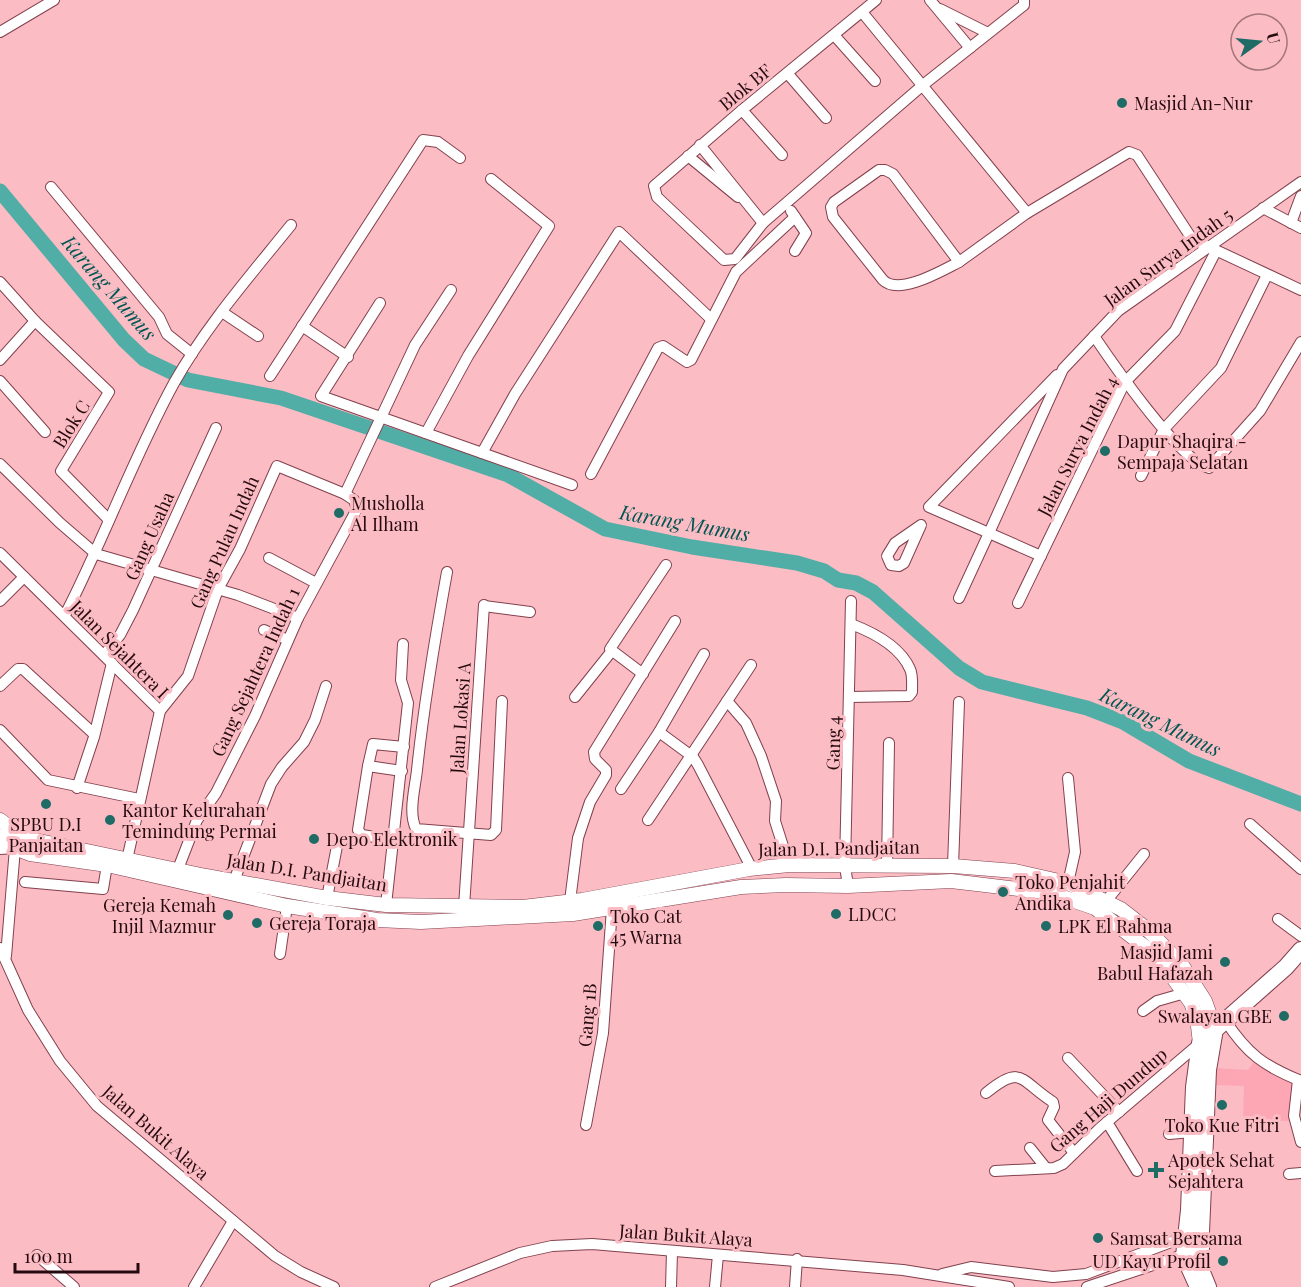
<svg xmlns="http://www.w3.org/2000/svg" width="1301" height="1287" font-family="'Playfair Display',serif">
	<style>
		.built { fill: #fda7b5 }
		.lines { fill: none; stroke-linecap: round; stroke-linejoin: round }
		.river { stroke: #50aea7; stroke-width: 15 }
		.minor-casing { stroke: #83404d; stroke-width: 12 }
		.major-casing { stroke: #83404d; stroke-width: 15 }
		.highway-casing { stroke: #83404d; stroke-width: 18 }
		.minor { stroke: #fff; stroke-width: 10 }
		.major { stroke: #fff; stroke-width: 14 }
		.highway { stroke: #fff; stroke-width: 16 }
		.poi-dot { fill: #1f6b66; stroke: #fbbcc4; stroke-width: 2 }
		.labels { text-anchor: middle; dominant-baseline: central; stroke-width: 6; stroke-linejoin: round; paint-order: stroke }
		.street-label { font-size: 18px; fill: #250a0f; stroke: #fbbcc4 }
		.poi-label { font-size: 18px; fill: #250a0f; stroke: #fbbcc4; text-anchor: start }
		.water-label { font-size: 20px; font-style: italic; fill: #005652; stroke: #fbbcc4 }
	</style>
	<rect width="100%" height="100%" fill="#fbbcc4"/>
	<!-- built -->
	<polygon class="built" points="1255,1060 1292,1078 1290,1121 1243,1119 1244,1086 1215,1085 1216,1068 1248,1070"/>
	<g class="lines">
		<!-- river -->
		<polyline class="river" points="0,191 124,340 144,359 188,380 281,398 508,475 605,529 692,547 797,563 824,571 838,580 856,583 873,592 959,668 982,682 1087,708 1123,722 1189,761 1301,804"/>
		<defs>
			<g id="minor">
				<polyline points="876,0 742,110 654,186 657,197 724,260 735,259 763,223 923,85 1024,5 1024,0"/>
				<polyline points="930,0 970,48"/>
				<polyline points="940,9 988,33"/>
				<polyline points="862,12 1027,213"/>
				<polyline points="0,32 54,0"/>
				<polyline points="834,35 875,81"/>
				<polyline points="788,74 826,118"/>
				<polyline points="742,110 782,155"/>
				<polyline points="700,145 763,223"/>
				<polyline points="688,156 738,197"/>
				<path d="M879 170H885L893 174 959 262C941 271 899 296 883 280L833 217 831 207 834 202Z"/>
				<polyline points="51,187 159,317 167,334 192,354"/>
				<polyline points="1263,208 1301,228"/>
				<polyline points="791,211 806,233 795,251"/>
				<polyline points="1291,223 1301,196"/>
				<polyline points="959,262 1027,213 1129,152 1137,155 1192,239 1301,290"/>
				<polyline points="0,282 35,321 109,392 61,471 109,520"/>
				<polyline points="380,303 321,396 482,453 515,394 619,232 711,319"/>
				<polyline points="222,312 258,336"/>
				<polyline points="302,326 348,357"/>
				<path d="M1094 336C1113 364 1179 460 1209 468L1260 411 1301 342"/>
				<polyline points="0,360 35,321"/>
				<polyline points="270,376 423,140 438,142 460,158"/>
				<polyline points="0,381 45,432"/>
				<polyline points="426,433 468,356 549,226 491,179"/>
				<polyline points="482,453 572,485"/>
				<polyline points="0,464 60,523 96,554 238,595 298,618"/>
				<polyline points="591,474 658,348 663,346 687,362 691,360 736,272 795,217"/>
				<polyline points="1141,476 1164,429 1221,368 1267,275"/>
				<polyline points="345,494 415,345 451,290"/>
				<polygon points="921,525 904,563 899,566 891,565 887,556 895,543"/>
				<polyline points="0,553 160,711 127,860"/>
				<polyline points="1041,556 989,533 1063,369 1118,311 1301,182"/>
				<polyline points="269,558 316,583"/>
				<path d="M447 572C435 638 424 703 417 770 415 789 408 812 416 829L491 835 496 830 502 701"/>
				<polyline points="959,598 989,533 929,507 1057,375"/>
				<polyline points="0,601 24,577"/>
				<polyline points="1018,603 1125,382 1175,331 1216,251"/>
				<polyline points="484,606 530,612"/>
				<path d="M65 615C104 539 133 458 174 383 206 326 250 276 291 225"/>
				<polyline points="264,630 288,640"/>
				<polyline points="104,655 120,635 133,610 216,428"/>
				<polyline points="643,674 610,649 666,565"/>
				<polyline points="0,686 18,669 23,669 94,734"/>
				<polyline points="575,697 611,652"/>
				<path d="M850 697 909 696 912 692C912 685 913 675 910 669 900 646 872 632 851 624"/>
				<polyline points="727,701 746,723 761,756 776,801 775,821 789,865"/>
				<polyline points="160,711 188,676 218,589 240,549 277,466 345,494 354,500 357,509 298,618 255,716 216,793 197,820 178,869"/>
				<polyline points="0,730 48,780 139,799"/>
				<polyline points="659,732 693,757 698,765 752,869"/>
				<polyline points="368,766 373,744 404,747"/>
				<polyline points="1068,778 1075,852 1068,883"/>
				<polyline points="77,788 94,737 112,663"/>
				<polyline points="621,789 659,732 704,654"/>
				<polyline points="648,820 751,665"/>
				<polyline points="1250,824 1301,869"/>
				<polyline points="394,840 362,835 358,830 368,766 402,771"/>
				<polyline points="0,849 15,848"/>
				<polyline points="887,866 889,743"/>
				<polyline points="953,866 959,702"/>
				<polyline points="234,881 271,784 282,767 304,742 315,720 326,686"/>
				<polyline points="25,882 103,889 107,865"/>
				<polyline points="848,886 845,866 851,601"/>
				<polyline points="327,898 337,846"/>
				<polyline points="1107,900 1144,854"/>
				<polyline points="570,901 578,838 590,802 606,775 606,770 595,759 594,752 675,621"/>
				<polyline points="386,905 408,703 401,680 403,644"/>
				<polyline points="464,907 484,605"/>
				<polyline points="1278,919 1301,936"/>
				<polyline points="0,948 28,1010 60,1061 97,1106 275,1256 301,1272 334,1287"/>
				<polyline points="280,954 287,906"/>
				<polyline points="6,956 15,848"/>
				<polyline points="1143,1011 1157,1001 1185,993"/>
				<path d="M1225 1020C1247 1054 1264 1066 1301 1081"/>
				<polyline points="1068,1058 1119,1112"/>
				<polyline points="1298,1080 1294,1116 1301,1142"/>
				<path d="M986 1093C1022 1063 1020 1081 1053 1102L1054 1107 1048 1120 1074 1153"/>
				<polyline points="1107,1122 1137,1171"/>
				<polyline points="586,1125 603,1033 612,908"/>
				<polyline points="1169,1134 1192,1132"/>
				<polyline points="1030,1148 1046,1168"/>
				<polyline points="995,1171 1054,1168 1063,1164 1100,1128 1200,1043"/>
				<polyline points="1289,1174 1301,1173"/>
				<polyline points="37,1255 74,1287"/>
				<polyline points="942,1274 971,1267 1053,1277 1086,1274 1190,1235"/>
				<polyline points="194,1287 233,1221"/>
				<polyline points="435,1287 520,1253 552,1246 592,1244 903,1270 1009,1287"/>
				<polyline points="671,1287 672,1252"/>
				<polyline points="715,1287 718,1255"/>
				<polyline points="795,1287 797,1259"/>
				<polyline points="1087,1287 1201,1249"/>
			</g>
			<g id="major">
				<polyline points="0,820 25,838 206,876 327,898 386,905 523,907 582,900 749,869 789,865 953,866 1015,871 1068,883 1121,909 1148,930 1182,965 1205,1001 1215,1029"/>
				<polyline points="0,836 15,848 30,854 107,865 287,906 377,920 421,922 573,914 741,887 786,885 848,886 951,881 1051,893 1095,908 1158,957 1191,1003 1197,1018 1200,1043"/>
			</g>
			<g id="highway">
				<polyline points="1198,1287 1184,1256 1189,1210 1194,1087 1200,1043 1286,967 1301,950"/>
				<polyline points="1208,1287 1201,1270 1201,1232 1208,1070 1215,1029"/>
			</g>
		</defs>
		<!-- minor casing -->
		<use href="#minor" class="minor-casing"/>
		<!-- major casing -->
		<use href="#major" class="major-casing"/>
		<!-- highway casing -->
		<use href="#highway" class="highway-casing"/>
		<!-- minor -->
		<use href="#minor" class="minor"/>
		<!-- major -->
		<use href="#major" class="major"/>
		<!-- highway -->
		<use href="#highway" class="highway"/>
	</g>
	<!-- markers -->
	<g class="poi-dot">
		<circle cx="1122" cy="103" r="6"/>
		<circle cx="1105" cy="451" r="6"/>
		<circle cx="339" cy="513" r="6"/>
		<circle cx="46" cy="804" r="6"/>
		<circle cx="110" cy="820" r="6"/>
		<circle cx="314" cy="839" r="6"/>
		<circle cx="1003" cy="892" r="6"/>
		<circle cx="836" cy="914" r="6"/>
		<circle cx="228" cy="915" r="6"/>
		<circle cx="257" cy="923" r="6"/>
		<circle cx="598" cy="926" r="6"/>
		<circle cx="1046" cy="926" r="6"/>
		<circle cx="1225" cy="962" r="6"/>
		<circle cx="1284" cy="1016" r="6"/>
		<circle cx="1222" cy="1105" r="6"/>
		<path d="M1153 1161h6v6h6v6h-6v6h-6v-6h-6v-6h6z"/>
		<circle cx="1098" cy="1238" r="6"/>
		<circle cx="1223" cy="1261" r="6"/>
	</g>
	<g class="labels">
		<!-- street labels -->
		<g class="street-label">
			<text transform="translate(745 87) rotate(-39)">Blok BF</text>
			<text transform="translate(1168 257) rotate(-36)">Jalan Surya Indah 5</text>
			<text transform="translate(71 424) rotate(-58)">Blok C</text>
			<text transform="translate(1077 446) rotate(-63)">Jalan Surya Indah 4</text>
			<text transform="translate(149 536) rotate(-66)">Gang Usaha</text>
			<text transform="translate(224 542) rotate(-66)">Gang Pulau Indah</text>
			<text transform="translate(120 649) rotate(45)">Jalan Sejahtera I</text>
			<text transform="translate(255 672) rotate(-65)">Gang Sejahtera Indah 1</text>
			<text transform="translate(460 718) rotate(-86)">Jalan Lokasi A</text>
			<text transform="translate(833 743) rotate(-89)">Gang 4</text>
			<text transform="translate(839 848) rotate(-1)">Jalan D.I. Pandjaitan</text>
			<text transform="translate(307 872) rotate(9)">Jalan D.I. Pandjaitan</text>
			<text transform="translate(587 1015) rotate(-85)">Gang 1B</text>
			<text transform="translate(1108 1100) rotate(-41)">Gang Haji Dundup</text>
			<text transform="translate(156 1132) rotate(41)">Jalan Bukit Alaya</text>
			<text transform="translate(686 1235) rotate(4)">Jalan Bukit Alaya</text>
		</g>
		<!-- poi labels -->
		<g class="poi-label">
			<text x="1134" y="103">Masjid An-Nur</text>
			<text x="1117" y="441">Dapur Shaqira -<tspan x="1117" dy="21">Sempaja Selatan</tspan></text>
			<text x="351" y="503">Musholla<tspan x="351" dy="21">Al Ilham</tspan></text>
			<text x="122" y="810">Kantor Kelurahan<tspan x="122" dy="21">Temindung Permai</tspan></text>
			<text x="46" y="824" text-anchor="middle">SPBU D.I<tspan x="46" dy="21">Panjaitan</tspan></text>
			<text x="326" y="839">Depo Elektronik</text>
			<text x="1015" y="882">Toko Penjahit<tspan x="1015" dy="21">Andika</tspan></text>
			<text x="216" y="905" text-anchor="end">Gereja Kemah<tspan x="216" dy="21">Injil Mazmur</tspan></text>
			<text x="848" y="914">LDCC</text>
			<text x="610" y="916">Toko Cat<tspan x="610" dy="21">45 Warna</tspan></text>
			<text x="269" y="923">Gereja Toraja</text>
			<text x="1058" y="926">LPK El Rahma</text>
			<text x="1213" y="952" text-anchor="end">Masjid Jami<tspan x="1213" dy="21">Babul Hafazah</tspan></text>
			<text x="1272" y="1016" text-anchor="end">Swalayan GBE</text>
			<text x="1222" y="1125" text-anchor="middle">Toko Kue Fitri</text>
			<text x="1168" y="1160">Apotek Sehat<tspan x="1168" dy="21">Sejahtera</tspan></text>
			<text x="1110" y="1238">Samsat Bersama</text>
			<text x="1211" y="1261" text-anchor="end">UD Kayu Profil</text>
		</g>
		<!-- water labels -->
		<g class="water-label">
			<text transform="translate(110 287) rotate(49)">Karang Mumus</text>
			<text transform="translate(685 522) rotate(10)">Karang Mumus</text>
			<text transform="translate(1161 721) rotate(26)">Karang Mumus</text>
		</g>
	</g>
	<!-- north arrow -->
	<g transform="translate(1259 42) rotate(75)"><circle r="28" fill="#fbbcc4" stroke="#a5757c" stroke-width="1.5"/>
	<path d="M0-4.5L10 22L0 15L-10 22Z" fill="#1f6b66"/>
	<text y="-9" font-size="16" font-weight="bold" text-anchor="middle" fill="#250a0f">U</text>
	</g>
	<!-- scale -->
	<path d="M15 1263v9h123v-9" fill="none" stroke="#250a0f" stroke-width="3"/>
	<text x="24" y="1263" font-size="18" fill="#250a0f" stroke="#fbbcc4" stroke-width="4.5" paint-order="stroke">100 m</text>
</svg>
